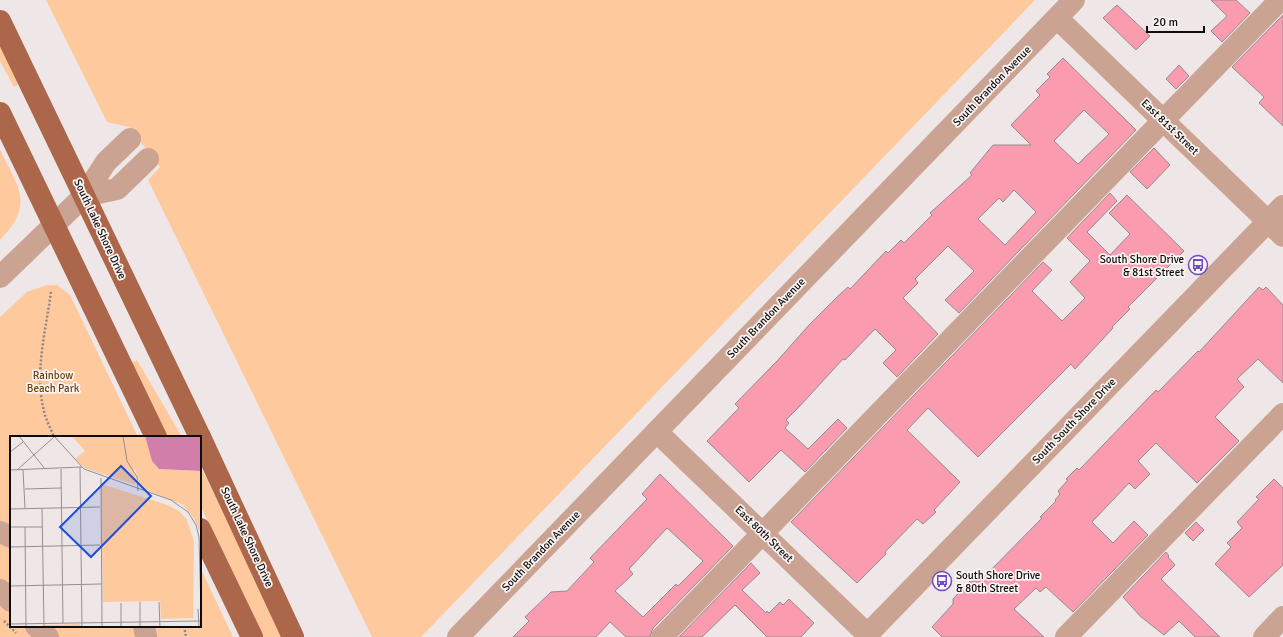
<svg xmlns="http://www.w3.org/2000/svg" width="1283" height="637" font-family="Signika,sans-serif">
	<style>
		.green { fill: #fec99d }
		.building { fill: #fb9bb0; stroke: #938c8d; fill-rule: evenodd }
		.lines { fill: none; stroke-linecap: round; stroke-linejoin: round }
		.path { stroke: #8c8787; stroke-width: 2.5; stroke-dasharray: 2 2; stroke-linecap: butt }
		.minor { stroke: #cba393; stroke-width: 22 }
		.major { stroke: #ac6649; stroke-width: 22 }
		.labels { text-anchor: middle; dominant-baseline: central; stroke-width: 3.5; stroke-linejoin: round; paint-order: stroke }
		.street-label { font-size: 11px; fill: #0e0c0c; stroke: #fcf5f4 }
		.poi-label { font-size: 11px; fill: #0e0c0c; stroke: #fcf5f4; text-anchor: end }
		.park-label { font-size: 11px; fill: #6d3f0d; stroke: #fcf5f4 }
		.inset-road { fill: none; stroke: #958f8f; stroke-width: 1 }
		.view { fill: #1d4ed8; fill-opacity: 0.15; stroke: #1d4ed8; stroke-width: 2 }
		.inset-edge { fill: none; stroke: #0e0c0c; stroke-width: 2 }
	</style>
	<rect width="100%" height="100%" fill="#efe7e7"/>
	<!-- green -->
	<g class="green">
		<polygon points="46,0 1035,0 421,637 372,637 148,180 160,167 129,127 107,122"/>
		<polygon points="0,44 20,84 14,87 0,61"/>
		<path d="M0 150C19 189 35 204 0 240Z"/>
		<polygon points="47,285 57,285 70,295 138,437 11,437 11,626 200,626 200,567 233,637 0,637 0,317 27,292"/>
		<polygon points="137,360 182,437 167,437 131,363"/>
		<polygon points="200,467 207,479 282,637 263,637 200,505"/>
	</g>
	<!-- building -->
	<g class="building">
		<polygon points="1211,0 1236,0 1250,13 1222,42 1211,31 1227,16"/>
		<polygon points="1117,5 1150,36 1136,50 1103,18"/>
		<polygon points="1283,15 1283,126 1259,103 1264,97 1232,67"/>
		<path d="M1063 58 1136 130 959 313 945 300 974 271 948 246 915 279 918 283 903 298 938 334 897 377 883 363 896 350 875 329 845 360 843 359 798 408 786 420 789 423 785 428 808 449 838 419 847 428 805 472 781 450 749 482 707 441 739 408 735 404 778 360 809 325 838 296 848 287 850 289 886 251 888 253 901 240 904 243 932 215 930 213 972 175 970 173 993 145H1031L1011 125 1040 95 1036 91 1050 77 1047 74ZM1084 110 1109 134 1078 164 1054 141ZM1014 190 1036 212 1005 245 978 219 999 198 1003 202Z"/>
		<polygon points="1179,65 1189,76 1176,89 1166,79"/>
		<polygon points="1154,148 1170,165 1147,189 1130,172"/>
		<polygon points="1110,193 1117,201 1087,232 1110,255 1130,234 1109,213 1127,195 1184,251 1128,307 1130,309 1112,327 1113,328 1075,369 1071,364 978,457 928,408 907,430 960,482 934,510 936,512 923,524 917,519 885,552 886,554 857,583 791,522 1043,262 1052,270 1032,291 1062,321 1085,298 1070,282 1090,261 1067,238"/>
		<polygon points="1259,287 1263,290 1266,287 1283,305 1283,383 1258,359 1237,379 1244,387 1215,417 1239,441 1197,483 1156,443 1138,461 1150,474 1135,489 1129,483 1092,522 1113,543 1134,521 1148,535 1073,612 1046,587 1040,592 1036,588 1014,609 1044,637 942,637 932,627 953,604 953,599 963,588 970,581 980,581 1042,518 1040,517 1056,501 1055,500 1060,494 1058,491 1068,480 1066,479 1077,468 1079,470 1156,390 1158,392 1198,351 1199,352"/>
		<path d="M660 474 733 546 653 628 650 637H626L610 622 596 637H513L529 621 525 617 551 592 567 591 594 562 590 558 647 499 642 494ZM667 528 703 561 678 586 676 584 643 617 615 591 633 574 629 569Z"/>
		<polygon points="1274,479 1283,488 1283,565 1249,597 1215,564 1231,547 1227,543 1242,528 1237,522 1259,499 1256,497"/>
		<polygon points="1196,522 1204,530 1193,541 1185,533"/>
		<polygon points="1166,552 1169,556 1168,557 1175,565 1161,579 1220,637 1195,637 1179,621 1164,635 1140,616 1123,597"/>
		<polygon points="751,563 760,573 742,590 766,613 767,611 769,613 780,602 783,605 789,599 814,623 801,637 767,637 735,605 702,637 679,637"/>
	</g>
	<g class="lines">
		<!-- path -->
		<g class="path">
			<path d="M51 292C46 330 34 373 44 411 46 420 51 429 54 437"/>
			<polyline points="4,621 16,633"/>
			<polyline points="184,626 186,637"/>
		</g>
		<!-- minor -->
		<g class="minor">
			<polyline points="1057,18 1283,236"/>
			<polyline points="130,139 106,162 84,196 117,189 148,159"/>
			<polyline points="0,277 84,196"/>
			<polyline points="657,432 870,637"/>
			<polyline points="0,532 11,537"/>
			<polyline points="0,590 11,601"/>
			<polyline points="36,626 48,637"/>
			<polyline points="144,626 146,637"/>
			<polyline points="458,637 1074,0"/>
			<polyline points="662,637 1280,0"/>
			<polyline points="865,637 1283,206"/>
			<polyline points="1066,637 1283,414"/>
			<polyline points="1264,637 1283,617"/>
		</g>
		<!-- major -->
		<g class="major">
			<polyline points="0,21 200,437"/>
			<polyline points="0,113 156,437"/>
			<polyline points="200,437 293,637"/>
			<polyline points="200,529 252,637"/>
		</g>
	</g>
	<!-- icons -->
	<defs>
		<symbol id="bus-ring" viewBox="-11 -11 22 22"><circle r="9.5" fill="#fcf5f4" stroke="#6d4cc5" stroke-width="1.5"/><path d="M-5-6H5V4H4V6H2V4H-2V6H-4V4H-5ZM-3.5-4V0h7V-4ZM-3.5 1.2v1.5H-2V1.2ZM2 1.2v1.5H3.5V1.2Z" fill="#6d4cc5"/></symbol>
	</defs>
	<g fill-rule="evenodd">
		<use href="#bus-ring" x="1187" y="254" width="22" height="22"/>
		<use href="#bus-ring" x="931" y="570" width="22" height="22"/>
	</g>
	<g class="labels">
		<!-- street labels -->
		<g class="street-label">
			<text transform="translate(992 86) rotate(-46)">South Brandon Avenue</text>
			<text transform="translate(1170 127) rotate(44)">East 81st Street</text>
			<text transform="translate(100 229) rotate(65)">South Lake Shore Drive</text>
			<text transform="translate(766 318) rotate(-46)">South Brandon Avenue</text>
			<text transform="translate(1074 421) rotate(-46)">South South Shore Drive</text>
			<text transform="translate(764 534) rotate(44)">East 80th Street</text>
			<text transform="translate(247 537) rotate(65)">South Lake Shore Drive</text>
			<text transform="translate(541 551) rotate(-46)">South Brandon Avenue</text>
		</g>
		<!-- poi labels -->
		<g class="poi-label">
			<text x="1184" y="259">South Shore Drive<tspan x="1184" dy="13">&amp; 81st Street</tspan></text>
			<text x="956" y="575" text-anchor="start">South Shore Drive<tspan x="956" dy="13">&amp; 80th Street</tspan></text>
		</g>
		<!-- park labels -->
		<g class="park-label">
			<text x="53" y="375">Rainbow<tspan x="53" dy="13">Beach Park</tspan></text>
		</g>
	</g>
	<!-- overview -->
	<g transform="translate(10 436)">
		<rect width="191" height="191" fill="#efe7e7"/>
		<path d="M62 0H135L142 25 149 33 191 35V98L183 81 173 69 130 51 125 33 123 35 126 42 125 49 75 32 65 23 75 15ZM91 48 155 68 169 75 177 84 184 106 183 182 151 183 150 165 93 166ZM35 189 70 188 71 191H35Z" fill="#fec99d"/>
		<path d="M135 0H191V35L149 33 142 25Z" fill="#d27eab"/>
		<path class="inset-road" d="M9 0 35 33M44 0 74 33 161 64 178 76 186 89 189 101 191 176M113 0 117 25 127 41 128 55M0 16 13 6M70 31 72 191M51 33 53 187M0 34 72 31M7 34 44 1M13 34 15 72M91 42 92 191M15 53 51 52M32 72 34 191M0 73 90 71M0 91H32M15 91 16 191M0 111 90 109M0 150 91 148M130 166V191M149 166 150 191M111 167V191M188 173 189 191M0 188 191 185"/>
		<path class="view" d="M111 30 141 60 81 121 50 91Z"/>
		<rect width="191" height="191" class="inset-edge"/>
	</g>
	<!-- scale -->
	<path d="M1147 26v6h57v-6" fill="none" stroke="#0e0c0c" stroke-width="2"/>
	<text x="1153" y="26" font-size="12" fill="#0e0c0c" stroke="#fcf5f4" stroke-width="3" paint-order="stroke">20 m</text>
</svg>
